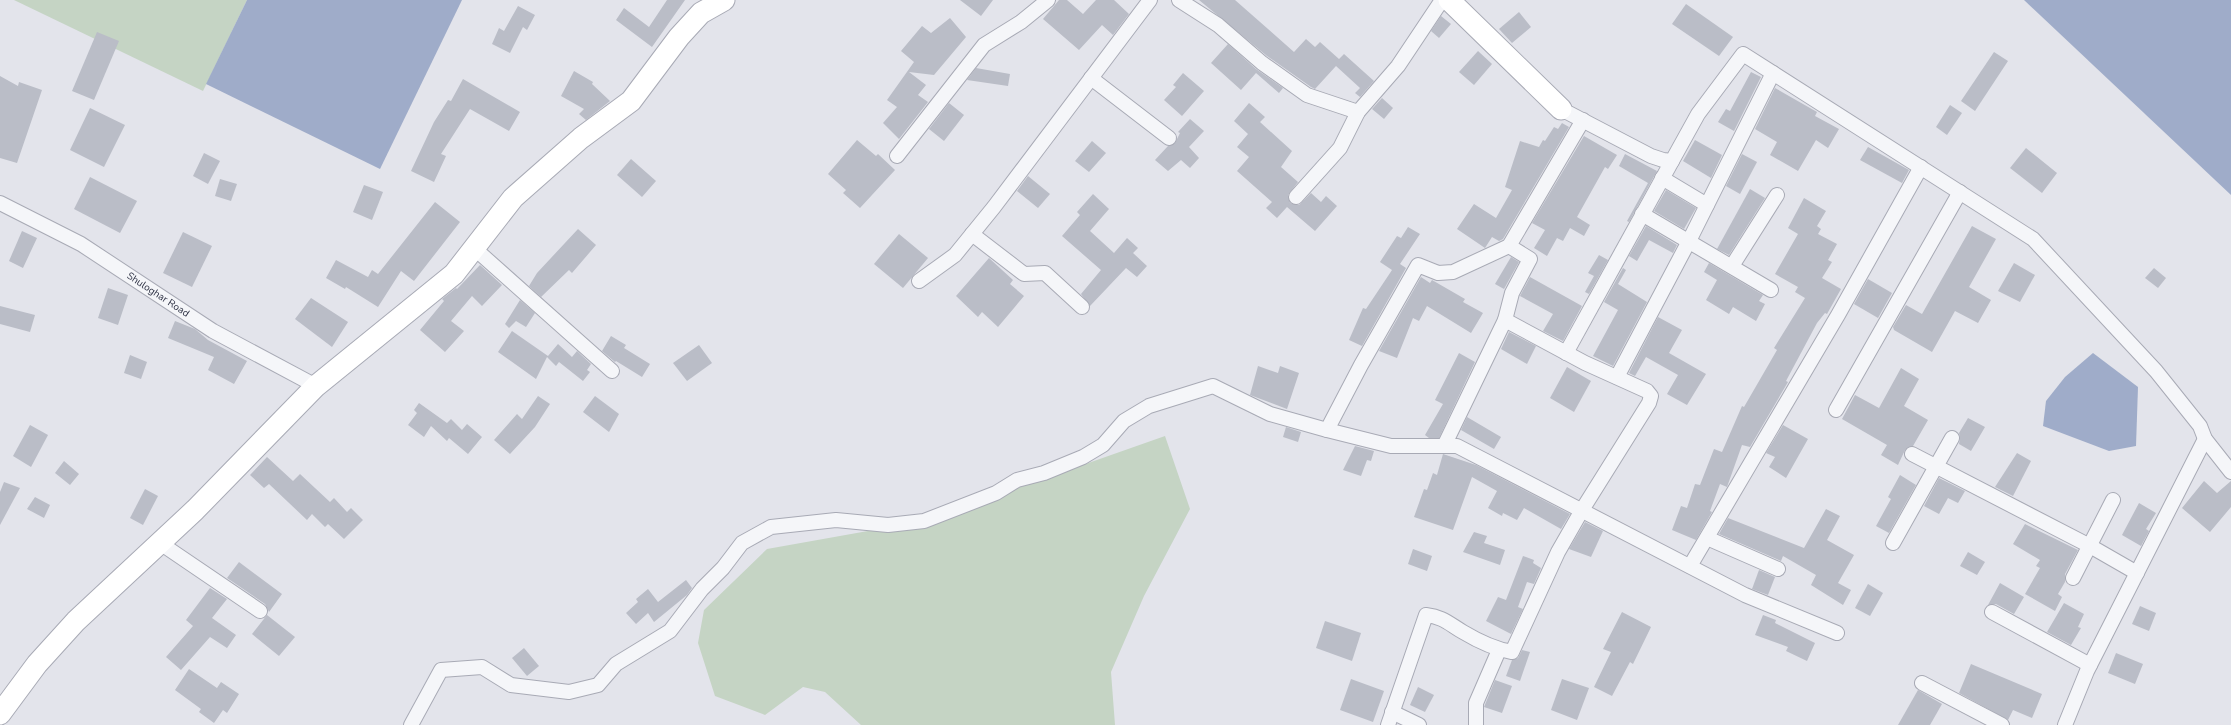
<svg xmlns="http://www.w3.org/2000/svg" width="2231" height="725" font-family="'Nunito Sans',sans-serif">
	<style>
		.green { fill: #c5d4c4 }
		.water { fill: #9facc9 }
		.building { fill: #babdc7 }
		.lines { fill: none; stroke-linecap: round; stroke-linejoin: round }
		.street-casing { stroke: #a8aab5; stroke-width: 16 }
		.secondary-casing { stroke: #a8aab5; stroke-width: 23 }
		.street { stroke: #f5f6f9; stroke-width: 14 }
		.secondary { stroke: #fff; stroke-width: 21 }
		.labels { text-anchor: middle; dominant-baseline: central; stroke-width: 3.5; stroke-linejoin: round; paint-order: stroke }
		.street-label { font-size: 10px; fill: #2b2f42; stroke: #f2f4f8 }
	</style>
	<rect width="100%" height="100%" fill="#e3e4eb"/>
	<!-- green -->
	<g class="green">
		<polygon points="14,0 247,0 203,91"/>
		<polygon points="1165,436 1190,509 1144,596 1111,672 1115,725 861,725 825,692 803,687 765,715 715,696 698,643 704,610 767,549 924,521"/>
	</g>
	<!-- water -->
	<g class="water">
		<polygon points="247,0 462,0 380,169 206,84"/>
		<polygon points="2024,0 2231,0 2231,195"/>
		<polygon points="2093,353 2138,387 2136,446 2109,451 2043,426 2046,401 2065,377"/>
	</g>
	<!-- building -->
	<g class="building">
		<polygon points="667,0 685,0 652,47 616,20 624,8 649,27"/>
		<polygon points="960,0 993,0 981,16"/>
		<polygon points="1059,0 1067,0 1083,14 1096,0 1114,0 1129,14 1113,35 1102,25 1079,50 1043,19"/>
		<polygon points="1199,0 1235,0 1294,52 1306,39 1315,47 1320,42 1339,59 1344,54 1374,81 1360,97 1355,93 1360,88 1336,66 1315,89 1311,87 1267,56"/>
		<polygon points="1686,4 1733,37 1719,56 1672,24"/>
		<polygon points="518,6 535,15 527,30 523,27 510,53 492,44 499,28 504,31"/>
		<polygon points="1519,12 1531,27 1512,43 1499,29"/>
		<polygon points="1441,16 1451,24 1439,38 1431,31"/>
		<polygon points="950,18 966,37 934,75 909,72 926,85 918,95 928,102 899,139 883,123 897,107 887,100 914,62 901,51 922,26 931,33"/>
		<polygon points="97,32 119,41 94,100 72,91"/>
		<polygon points="1228,44 1256,69 1283,88 1279,93 1256,73 1241,90 1211,63"/>
		<polygon points="1478,51 1492,64 1474,85 1459,72"/>
		<polygon points="1994,52 2008,61 1975,111 1961,101"/>
		<polygon points="976,68 1010,74 1008,86 967,80"/>
		<polygon points="574,71 593,82 592,84 610,101 586,120 579,114 584,109 561,96"/>
		<polygon points="1751,72 1761,77 1734,131 1718,122 1726,109 1730,111"/>
		<polygon points="1183,73 1204,91 1182,116 1164,100 1176,87 1173,85"/>
		<polygon points="0,76 18,86 19,82 42,90 17,163 0,158"/>
		<polygon points="463,79 520,112 509,131 470,109 441,154 446,156 434,182 411,171 434,122 448,100 451,101"/>
		<polygon points="1775,88 1817,112 1815,116 1839,129 1828,148 1816,140 1798,171 1770,155 1777,142 1755,129"/>
		<polygon points="1382,98 1393,108 1384,119 1372,109"/>
		<polygon points="949,103 964,115 944,141 929,129"/>
		<polygon points="1249,103 1265,117 1260,122 1292,151 1281,167 1298,182 1288,195 1290,203 1299,205 1311,193 1321,202 1326,196 1337,206 1315,231 1287,207 1277,218 1266,208 1272,202 1237,171 1249,157 1237,147 1248,134 1234,121"/>
		<polygon points="1950,105 1962,113 1947,135 1936,127"/>
		<polygon points="90,108 125,125 104,167 70,150"/>
		<polygon points="1190,119 1204,131 1189,147 1199,158 1190,168 1181,160 1168,171 1155,160 1168,146 1175,143 1180,133 1178,132"/>
		<polygon points="1562,123 1569,127 1503,239 1499,241 1492,237 1485,248 1457,229 1474,204 1496,218 1512,190 1505,187 1520,141 1539,147 1543,140 1545,141 1554,127 1558,129"/>
		<polygon points="1584,136 1617,155 1608,169 1605,167 1577,217 1590,225 1584,236 1570,228 1563,241 1557,238 1547,256 1534,248 1545,230 1532,223"/>
		<polygon points="857,140 876,156 878,154 895,170 860,208 843,193 846,190 828,174"/>
		<polygon points="1695,140 1722,155 1711,178 1683,161"/>
		<polygon points="1092,141 1106,153 1089,172 1075,161"/>
		<polygon points="1868,147 1909,170 1902,183 1860,160"/>
		<polygon points="2026,148 2057,173 2042,193 2010,168"/>
		<polygon points="204,153 220,161 208,184 193,176"/>
		<polygon points="1625,154 1657,171 1629,222 1627,221 1648,183 1619,166"/>
		<polygon points="1742,154 1757,162 1740,194 1726,186"/>
		<polygon points="631,159 656,181 642,197 617,175"/>
		<polygon points="1028,176 1050,194 1038,208 1017,191"/>
		<polygon points="90,177 137,201 120,233 74,209"/>
		<polygon points="220,179 237,184 231,201 215,196"/>
		<polygon points="364,185 383,192 372,220 353,212"/>
		<polygon points="1750,189 1765,198 1729,255 1717,249"/>
		<polygon points="1666,190 1696,208 1684,229 1654,211"/>
		<polygon points="1093,194 1109,209 1090,231 1114,253 1127,238 1138,248 1133,253 1147,266 1137,277 1126,268 1090,306 1081,294 1101,270 1062,236 1080,215 1077,212"/>
		<polygon points="1804,198 1826,211 1817,226 1821,229 1818,234 1837,244 1828,260 1832,262 1822,278 1841,289 1827,314 1825,313 1817,323 1786,381 1788,382 1750,447 1742,445 1727,487 1720,484 1710,511 1712,512 1696,540 1672,530 1681,506 1687,508 1695,484 1700,485 1714,449 1722,452 1742,406 1744,407 1777,350 1774,348 1805,298 1795,292 1798,287 1775,274 1798,234 1788,228"/>
		<polygon points="435,202 460,222 414,281 401,271 378,307 346,287 345,289 326,278 336,260 368,277 372,270 378,274"/>
		<polygon points="1646,226 1677,245 1673,253 1649,240 1637,261 1629,256"/>
		<polygon points="1972,226 1996,239 1969,287 1991,300 1978,323 1955,311 1932,352 1894,330 1893,327 1906,305 1922,314"/>
		<polygon points="1408,227 1420,234 1400,264 1406,268 1362,346 1349,340 1363,308 1366,309 1392,270 1380,262 1397,236 1401,238"/>
		<polygon points="578,229 596,245 572,273 569,270 541,297 529,286 537,273"/>
		<polygon points="22,231 37,238 23,268 9,261"/>
		<polygon points="183,232 212,246 192,287 163,273"/>
		<polygon points="899,234 928,258 903,288 874,264"/>
		<polygon points="1599,255 1608,260 1589,294 1585,292 1594,276 1588,273"/>
		<polygon points="1511,257 1519,262 1504,289 1495,284"/>
		<polygon points="989,258 1013,280 1010,284 1024,296 998,327 982,312 978,317 956,296"/>
		<polygon points="1709,263 1763,295 1759,301 1765,304 1756,321 1733,307 1729,314 1706,300 1717,280 1704,272"/>
		<polygon points="2014,263 2035,275 2020,302 1998,291"/>
		<polygon points="480,265 502,285 482,306 472,296 451,321 464,331 445,352 420,330 444,301 442,299 456,288 457,289"/>
		<polygon points="1623,268 1626,270 1618,284 1647,302 1613,366 1593,356 1618,310 1604,302"/>
		<polygon points="2154,268 2166,278 2158,288 2145,278"/>
		<polygon points="1421,277 1430,283 1432,280 1465,299 1463,302 1483,313 1471,333 1427,306 1419,321 1413,318 1397,358 1379,351"/>
		<polygon points="1530,277 1582,306 1563,341 1543,331 1553,314 1520,296"/>
		<polygon points="1868,279 1892,293 1878,318 1854,304"/>
		<polygon points="108,288 128,295 118,325 98,318"/>
		<polygon points="311,298 348,322 332,347 295,319"/>
		<polygon points="520,300 535,313 526,327 516,321 509,328 505,324"/>
		<polygon points="0,306 35,315 30,332 0,324"/>
		<polygon points="1658,317 1682,330 1669,353 1706,374 1687,405 1667,394 1678,375 1646,357 1635,376 1629,373"/>
		<polygon points="175,321 195,329 208,340 247,361 234,384 208,370 214,357 168,338"/>
		<polygon points="512,331 548,356 558,344 572,357 577,351 591,364 587,370 590,372 583,381 559,362 556,366 547,357 536,379 498,352"/>
		<polygon points="1509,332 1536,346 1527,364 1501,349"/>
		<polygon points="611,336 626,345 624,348 650,364 642,377 616,361 615,362 602,351"/>
		<polygon points="699,345 712,363 687,381 673,363"/>
		<polygon points="1459,353 1475,362 1439,438 1429,438 1425,435 1443,404 1435,400"/>
		<polygon points="130,355 147,362 141,379 124,373"/>
		<polygon points="1258,366 1278,373 1280,366 1299,373 1287,409 1250,395"/>
		<polygon points="1567,367 1591,381 1574,412 1550,398"/>
		<polygon points="1901,368 1919,379 1904,406 1928,420 1913,446 1905,450 1898,465 1881,455 1887,445 1842,419 1855,395 1879,408"/>
		<polygon points="538,396 550,404 535,427 510,454 494,440 517,414 522,419"/>
		<polygon points="595,396 619,414 609,432 583,412"/>
		<polygon points="419,403 447,423 451,419 462,430 467,424 482,437 468,454 449,438 447,441 431,426 424,437 408,425 417,413 414,410"/>
		<polygon points="1467,417 1501,437 1494,449 1461,430"/>
		<polygon points="1968,418 1985,427 1971,451 1959,444 1960,438 1959,433"/>
		<polygon points="30,425 48,435 31,467 13,456"/>
		<polygon points="1783,425 1808,439 1786,478 1769,467 1775,457 1766,453"/>
		<polygon points="1286,427 1301,432 1298,442 1283,437"/>
		<polygon points="1355,446 1374,451 1371,461 1367,460 1361,476 1343,470"/>
		<polygon points="2017,453 2031,461 2013,496 1995,487"/>
		<polygon points="1443,454 1476,465 1570,514 1561,529 1524,508 1517,520 1503,513 1502,516 1488,508 1497,491 1472,477 1453,530 1414,517 1424,489 1427,490 1433,473 1437,475"/>
		<polygon points="267,457 293,481 300,474 330,502 334,498 347,512 351,508 363,520 344,539 328,524 325,527 312,514 307,520 269,484 264,488 250,475"/>
		<polygon points="64,461 79,474 70,485 55,473"/>
		<polygon points="1900,475 1916,485 1889,533 1876,526 1891,499 1888,497"/>
		<polygon points="1939,478 1965,491 1958,503 1948,498 1939,514 1924,506"/>
		<polygon points="2204,481 2217,493 2231,481 2231,507 2210,532 2182,508"/>
		<polygon points="4,482 20,488 0,525 0,492"/>
		<polygon points="145,489 158,496 143,525 130,518"/>
		<polygon points="35,497 50,505 44,518 27,509"/>
		<polygon points="2139,503 2156,513 2146,529 2149,531 2141,546 2122,535"/>
		<polygon points="1826,509 1840,516 1827,540 1854,555 1838,583 1851,590 1843,605 1811,585 1816,575 1783,556 1781,561 1719,534 1728,518 1804,548"/>
		<polygon points="1585,522 1603,531 1591,557 1569,549"/>
		<polygon points="2025,524 2078,550 2065,574 2065,582 2058,594 2062,597 2055,611 2025,594 2040,568 2036,566 2040,560 2013,544"/>
		<polygon points="1474,532 1487,536 1484,543 1505,550 1500,565 1463,552"/>
		<polygon points="1413,549 1432,556 1427,571 1408,564"/>
		<polygon points="1968,552 1985,562 1977,575 1960,566"/>
		<polygon points="1523,556 1534,560 1533,563 1541,568 1534,584 1527,582 1518,607 1523,609 1511,634 1486,621 1498,597 1506,600"/>
		<polygon points="239,562 282,594 269,612 265,604 227,578"/>
		<polygon points="1759,570 1775,577 1768,595 1752,589"/>
		<polygon points="686,580 692,588 687,595 654,622 648,613 636,624 626,613 638,602 636,599 648,589 658,602"/>
		<polygon points="2000,583 2024,597 2014,614 1996,604 1988,605"/>
		<polygon points="1868,584 1883,593 1870,616 1855,608"/>
		<polygon points="210,588 227,599 212,618 236,635 227,648 210,637 181,670 166,657 193,626 186,620"/>
		<polygon points="2064,603 2084,614 2078,627 2081,628 2071,645 2047,632"/>
		<polygon points="2140,606 2156,613 2149,631 2132,624"/>
		<polygon points="1622,612 1651,627 1633,664 1630,662 1612,696 1594,687 1611,652 1603,649"/>
		<polygon points="267,615 295,637 279,656 252,634"/>
		<polygon points="1763,615 1776,620 1775,623 1815,643 1807,661 1786,651 1788,647 1755,635"/>
		<polygon points="1325,621 1361,633 1352,661 1316,648"/>
		<polygon points="524,648 539,666 527,676 512,658"/>
		<polygon points="1522,650 1530,652 1520,681 1506,676 1512,660 1518,658"/>
		<polygon points="2116,653 2143,664 2135,684 2108,673"/>
		<polygon points="1971,664 2042,694 2032,718 2013,710 2008,720 1959,693"/>
		<polygon points="189,669 217,688 221,682 239,694 227,713 223,710 214,723 199,712 201,709 175,690"/>
		<polygon points="1351,679 1384,691 1373,722 1340,710"/>
		<polygon points="1562,679 1589,688 1577,720 1551,710"/>
		<polygon points="1495,680 1512,686 1502,713 1484,707"/>
		<polygon points="1418,687 1434,695 1425,712 1410,705"/>
		<polygon points="1918,690 1942,704 1930,725 1898,725"/>
	</g>
	<g class="lines">
		<defs>
			<g id="street">
				<polyline points="1179,0 1218,25 1262,63 1307,95 1358,112"/>
				<polyline points="1091,78 1169,138"/>
				<polyline points="1561,109 1651,156 1663,160 1672,161 1698,114 1743,54 2033,239 2156,371 2200,426 2205,439 2231,472"/>
				<polyline points="897,156 984,45 1021,22 1048,0"/>
				<polyline points="1662,178 1707,205"/>
				<polyline points="1296,197 1340,148 1358,112 1398,66 1442,0"/>
				<path id="s1" d="M0 203 81 244 213 331 316 386"/>
				<polyline points="1642,214 1771,290"/>
				<polyline points="972,234 1024,274 1045,273 1082,307"/>
				<polyline points="474,248 612,371"/>
				<polyline points="1732,266 1777,195"/>
				<polyline points="919,281 955,255 994,207 1150,0"/>
				<polyline points="1566,353 1672,161"/>
				<polyline points="1617,377 1689,241 1773,73"/>
				<polyline points="1836,410 1960,192"/>
				<polyline points="1327,430 1391,446 1457,446 1745,595 1837,633"/>
				<polyline points="1444,446 1505,320 1512,293 1530,259 1509,246"/>
				<polyline points="1912,454 2090,546 2137,573"/>
				<polyline points="1707,538 1778,569"/>
				<polyline points="160,543 260,611"/>
				<polyline points="1893,543 1952,438"/>
				<polyline points="1690,566 1838,315 1921,167"/>
				<polyline points="2073,578 2113,500"/>
				<polyline points="1992,612 2090,665"/>
				<polyline points="1922,683 2002,725"/>
				<polyline points="1392,712 1419,725"/>
				<polyline points="411,725 441,670 482,667 511,685 569,692 598,685 616,664 670,631 702,589 723,568 742,543 771,527 836,520 888,525 924,521 996,493 1017,480 1044,473 1083,457 1103,445 1124,421 1149,406 1213,386 1270,414 1327,430 1361,365 1418,265 1438,273 1453,272 1509,246 1583,120"/>
				<path d="M1388 725 1426 615C1443 617 1448 623 1463 632 1478 641 1495 649 1512 652L1558 552 1582 510 1649 403 1651 396 1647 391 1585 363 1505 320"/>
				<polyline points="1476,725 1476,703 1499,650"/>
				<polyline points="2065,725 2087,671 2205,439"/>
			</g>
			<g id="secondary">
				<polyline points="1449,0 1561,109"/>
				<polyline points="0,714 37,664 76,621 195,510 316,386 454,274 513,198 581,138 631,101 679,37 701,13 724,0"/>
			</g>
		</defs>
		<!-- street casing -->
		<use href="#street" class="street-casing"/>
		<!-- secondary casing -->
		<use href="#secondary" class="secondary-casing"/>
		<!-- street -->
		<use href="#street" class="street"/>
		<!-- secondary -->
		<use href="#secondary" class="secondary"/>
	</g>
	<g class="labels">
		<!-- street labels -->
		<g class="street-label">
			<text stroke="none"><textPath href="#s1" startOffset="183">Shuloghar Road</textPath></text>
		</g>
	</g>
</svg>
